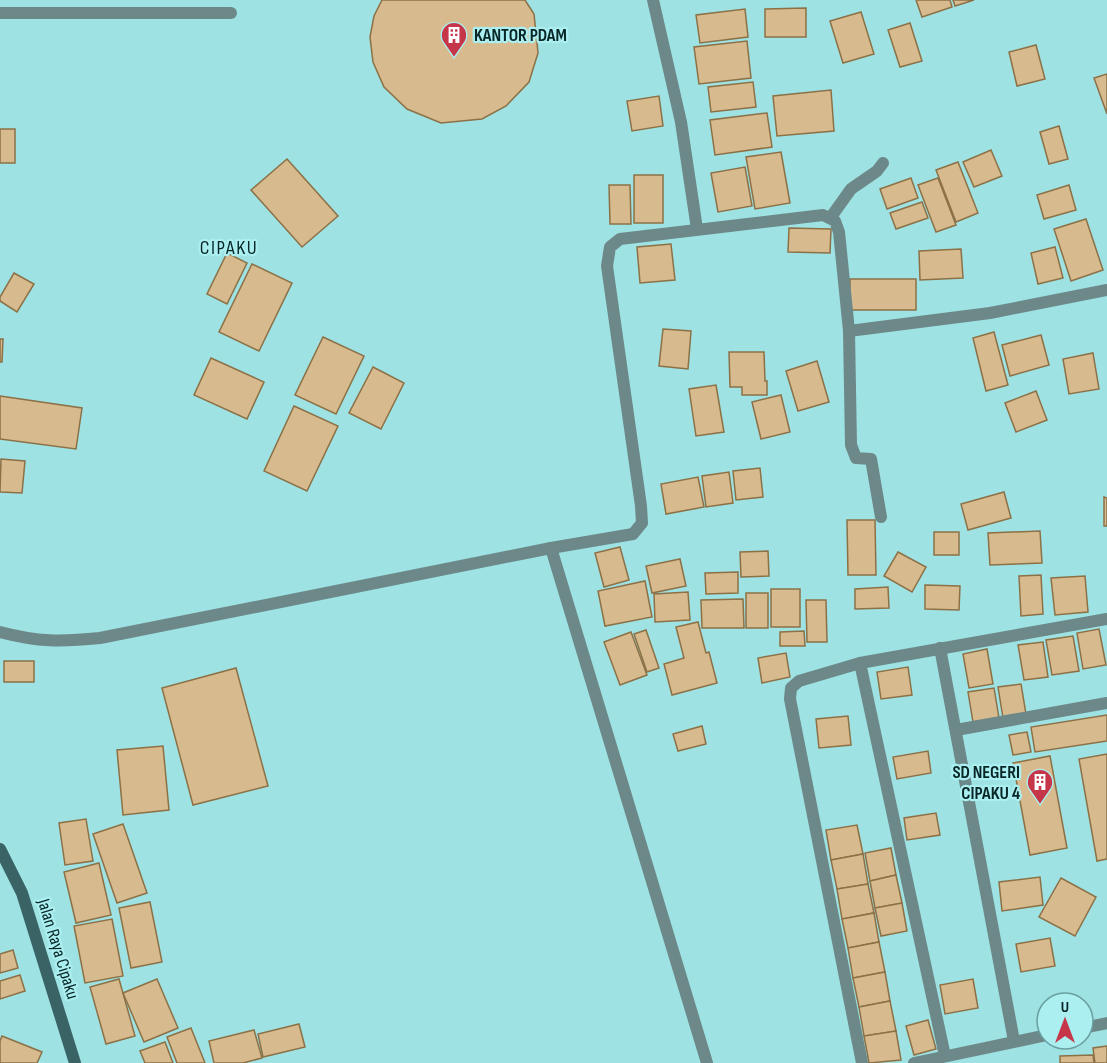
<svg xmlns="http://www.w3.org/2000/svg" width="1107" height="1063" font-family="'Sofia Sans Condensed',sans-serif">
  <style>
    .building { fill: #d7ba8d; stroke: #8c7147; stroke-width: 1.5 }
    .lines { fill: none; stroke-linecap: round; stroke-linejoin: round }
    .street { stroke: #6d8888; stroke-width: 12 }
    .secondary { stroke: #3a6365; stroke-width: 12 }
    .labels { text-anchor: middle; dominant-baseline: central; stroke-width: 4.5; stroke-linejoin: round; paint-order: stroke }
    .poi-label { font-size: 18px; font-weight: bold; fill: #092627; stroke: #abeff1; text-anchor: start }
    .street-label { font-size: 18px; fill: #092627; stroke: #abeff1 }
    .neighbourhood-label { font-size: 20px; letter-spacing: 1.5px; fill: #092627; stroke: #abeff1 }
  </style>
  <rect width="100%" height="100%" fill="#9ee2e3"/>
  <g class="building">
    <polygon points="382,0 525,0 534,14 538,53 529,82 506,106 482,119 441,123 407,109 384,87 373,62 370,37 374,16"/>
    <polygon points="916,0 950,0 952,7 922,17"/>
    <polygon points="953,0 974,0 955,6"/>
    <polygon points="806,8 806,37 765,37 765,9"/>
    <polygon points="745,9 748,37 700,43 696,15"/>
    <polygon points="861,12 874,54 843,63 830,21"/>
    <polygon points="910,23 922,61 900,67 888,30"/>
    <polygon points="747,41 751,78 699,84 694,47"/>
    <polygon points="1036,45 1045,79 1017,86 1009,52"/>
    <polygon points="1107,74 1107,114 1094,78"/>
    <polygon points="753,82 756,107 711,112 708,87"/>
    <polygon points="831,90 834,131 777,136 773,96"/>
    <polygon points="659,96 663,126 632,131 627,101"/>
    <polygon points="767,113 772,147 715,155 710,120"/>
    <polygon points="1059,126 1068,159 1049,164 1040,132"/>
    <rect x="0" y="129" width="15" height="34"/>
    <polygon points="991,150 1002,176 974,187 963,162"/>
    <polygon points="781,152 790,203 755,209 746,157"/>
    <polygon points="287,159 338,216 302,247 251,190"/>
    <polygon points="958,162 978,213 956,222 936,170"/>
    <polygon points="745,167 752,206 718,212 711,173"/>
    <rect x="634" y="175" width="29" height="48"/>
    <polygon points="911,178 918,198 887,209 880,189"/>
    <polygon points="938,178 956,225 936,232 918,185"/>
    <polygon points="609,185 630,185 631,224 610,224"/>
    <polygon points="1069,185 1076,210 1044,219 1037,195"/>
    <polygon points="922,202 928,218 896,229 890,213"/>
    <polygon points="1086,219 1103,270 1071,281 1054,229"/>
    <polygon points="789,228 831,229 830,253 788,252"/>
    <polygon points="671,244 675,280 640,283 637,247"/>
    <polygon points="1055,247 1063,278 1038,284 1031,253"/>
    <polygon points="961,249 963,278 920,280 919,251"/>
    <polygon points="227,253 247,263 227,304 207,294"/>
    <polygon points="252,264 292,283 259,351 219,332"/>
    <polygon points="14,273 34,284 17,312 0,301 0,297"/>
    <rect x="850" y="279" width="66" height="31"/>
    <polygon points="663,329 691,331 688,369 659,366"/>
    <polygon points="994,332 1008,385 986,391 973,338"/>
    <polygon points="1041,335 1049,365 1010,376 1002,345"/>
    <polygon points="323,337 364,356 336,414 295,395"/>
    <polygon points="0,339 3,339 2,362 0,362"/>
    <polygon points="729,352 764,352 765,381 767,381 767,395 742,395 742,387 730,387"/>
    <polygon points="1093,353 1099,389 1069,394 1063,359"/>
    <polygon points="211,358 264,382 247,419 194,395"/>
    <polygon points="817,361 829,402 798,411 786,371"/>
    <polygon points="373,367 404,383 381,429 349,413"/>
    <polygon points="716,385 724,432 696,436 689,389"/>
    <polygon points="1036,391 1047,420 1016,432 1005,403"/>
    <polygon points="781,395 790,432 761,439 752,402"/>
    <polygon points="0,396 82,408 76,449 0,439"/>
    <polygon points="294,406 338,426 307,491 264,471"/>
    <polygon points="1,459 25,461 22,493 0,492"/>
    <polygon points="760,468 763,497 736,500 733,471"/>
    <polygon points="729,472 733,503 706,507 702,476"/>
    <polygon points="698,477 704,507 666,514 661,484"/>
    <polygon points="1004,492 1011,518 968,530 961,504"/>
    <polygon points="1104,497 1107,498 1107,526 1104,526"/>
    <polygon points="847,520 875,520 876,575 848,575"/>
    <polygon points="1040,531 1042,563 990,565 988,533"/>
    <rect x="934" y="532" width="25" height="23"/>
    <polygon points="620,547 629,580 604,587 595,553"/>
    <polygon points="768,551 769,576 741,577 740,552"/>
    <polygon points="898,552 926,567 912,592 884,576"/>
    <polygon points="680,559 686,586 652,593 646,566"/>
    <polygon points="738,572 738,593 706,594 705,573"/>
    <polygon points="1041,575 1043,614 1021,616 1019,576"/>
    <polygon points="1085,576 1088,612 1055,615 1051,578"/>
    <polygon points="645,581 652,617 605,626 598,591"/>
    <polygon points="925,585 960,586 959,610 925,609"/>
    <polygon points="888,587 889,608 855,609 855,589"/>
    <rect x="771" y="589" width="29" height="38"/>
    <polygon points="688,592 690,620 655,622 654,594"/>
    <rect x="746" y="593" width="22" height="35"/>
    <polygon points="743,599 744,628 702,628 701,600"/>
    <polygon points="806,600 826,600 827,642 807,642"/>
    <polygon points="698,622 706,653 709,652 717,683 672,695 664,664 684,658 676,627"/>
    <polygon points="1099,629 1106,665 1083,669 1077,633"/>
    <polygon points="646,630 659,668 647,672 634,634"/>
    <polygon points="804,631 805,646 780,646 780,632"/>
    <polygon points="631,632 647,675 620,685 604,642"/>
    <polygon points="1073,636 1079,671 1052,675 1046,640"/>
    <polygon points="1043,642 1048,677 1024,680 1018,645"/>
    <polygon points="987,649 993,684 969,688 963,654"/>
    <polygon points="786,653 790,677 762,683 758,658"/>
    <rect x="4" y="661" width="30" height="21"/>
    <polygon points="908,667 912,695 881,699 877,672"/>
    <polygon points="236,668 268,786 193,805 162,688"/>
    <polygon points="1021,684 1026,714 1003,718 998,687"/>
    <polygon points="994,688 999,718 973,722 968,692"/>
    <polygon points="1107,715 1107,741 1035,752 1031,727"/>
    <polygon points="848,716 851,745 819,748 816,719"/>
    <polygon points="702,726 706,744 678,751 673,734"/>
    <polygon points="1027,732 1031,752 1013,755 1009,735"/>
    <polygon points="163,746 169,810 123,815 117,750"/>
    <polygon points="928,751 931,773 897,779 893,757"/>
    <polygon points="1107,754 1107,859 1097,861 1079,759"/>
    <polygon points="1050,756 1067,848 1030,855 1013,763"/>
    <polygon points="936,813 940,835 907,840 904,818"/>
    <polygon points="86,819 93,861 65,865 59,823"/>
    <polygon points="123,824 147,893 117,903 93,834"/>
    <polygon points="857,825 863,854 831,860 826,830"/>
    <polygon points="891,848 896,875 870,881 865,853"/>
    <polygon points="863,854 868,884 837,889 831,860"/>
    <polygon points="99,863 111,915 76,923 64,872"/>
    <polygon points="896,875 902,903 875,908 870,881"/>
    <polygon points="1040,877 1043,905 1002,911 999,882"/>
    <polygon points="1061,878 1096,897 1075,936 1039,917"/>
    <polygon points="868,884 874,913 842,919 837,889"/>
    <polygon points="150,902 162,962 131,968 119,908"/>
    <polygon points="902,903 907,931 881,936 875,908"/>
    <polygon points="874,913 879,942 848,948 842,919"/>
    <polygon points="112,919 123,976 85,983 74,926"/>
    <polygon points="1050,938 1055,966 1021,972 1016,944"/>
    <polygon points="879,942 885,972 853,978 848,948"/>
    <polygon points="13,950 18,968 0,973 0,954"/>
    <polygon points="885,972 890,1001 859,1007 853,978"/>
    <polygon points="20,975 25,991 0,999 0,981"/>
    <polygon points="119,979 135,1036 106,1044 90,987"/>
    <polygon points="157,979 178,1028 144,1042 123,993"/>
    <polygon points="973,979 978,1008 945,1014 940,985"/>
    <polygon points="890,1001 896,1031 864,1036 859,1007"/>
    <polygon points="928,1020 936,1049 914,1055 906,1026"/>
    <polygon points="299,1024 305,1047 263,1057 258,1034"/>
    <polygon points="191,1028 205,1063 177,1063 167,1037"/>
    <polygon points="254,1030 262,1058 243,1063 214,1063 209,1041"/>
    <polygon points="896,1031 901,1060 869,1063 864,1036"/>
    <polygon points="2,1036 42,1052 37,1063 0,1063 0,1041"/>
    <polygon points="165,1042 173,1063 145,1063 140,1051"/>
    <polygon points="1107,1046 1107,1063 1095,1063 1093,1048"/>
    <polygon points="1093,1055 1094,1063 1060,1063 1060,1056"/>
  </g>
  <g class="lines">
    <g class="street">
      <polyline points="653,0 681,122 697,229"/>
      <polyline points="0,13 231,13"/>
      <polyline points="831,217 851,189 877,171 883,163"/>
      <polyline points="849,331 990,313 1107,290"/>
      <polyline points="551,548 707,1063"/>
      <path d="M0,632c38,10 61,10 100,6l451,-90 82,-14 9,-11 -1,-17 -34,-240 3,-19 10,-8 203,-24 12,6 4,11 10,99 2,114 5,13 15,1 10,58"/>
      <polyline points="940,648 1014,1041"/>
      <polyline points="860,663 945,1056"/>
      <polyline points="956,730 1107,703"/>
      <polyline points="1083,1028 1107,1023"/>
      <polyline points="862,1063 790,699 791,688 799,681 860,663 1107,619"/>
      <polyline points="914,1063 1047,1035"/>
    </g>
    <polyline class="secondary" points="0,849 22,893 75,1063"/>
  </g>
  <defs>
    <g id="building-pin" transform="scale(1.35)"><path d="M0 17L-7.5 6A9.5 9.5 0 1 1 7.5 6Z" fill="#c63649" stroke="#abeff1"/><path d="M-4-6H4V6H1V3H-1V6H-4ZM-2.5-4.3h1.7v1.8h-1.7ZM.8-4.3h1.7v1.8H.8ZM-2.5-1h1.7V.8h-1.7ZM.8-1h1.7V.8H.8Z" fill="#fff"/></g>
  </defs>
  <g fill-rule="evenodd">
    <use href="#building-pin" x="454" y="35"/>
    <use href="#building-pin" x="1040" y="782"/>
  </g>
  <g class="labels">
    <g class="poi-label">
      <text x="474" y="35">KANTOR PDAM</text>
      <text x="1020" y="772" text-anchor="end">SD NEGERI<tspan x="1020" dy="21">CIPAKU 4</tspan></text>
    </g>
    <g class="street-label">
      <text transform="translate(58 949) rotate(73)">Jalan Raya Cipaku</text>
    </g>
    <g class="neighbourhood-label">
      <text x="229" y="248">CIPAKU</text>
    </g>
  </g>
  <g transform="translate(1065 1021)"><circle r="28" fill="#abeff1" stroke="#6a9fa0" stroke-width="1.5"/>
  <path d="M0-4.5L10 22L0 15L-10 22Z" fill="#c63649"/>
  <text y="-9" font-size="16" font-weight="bold" text-anchor="middle" fill="#092627">U</text>
  </g>
</svg>
